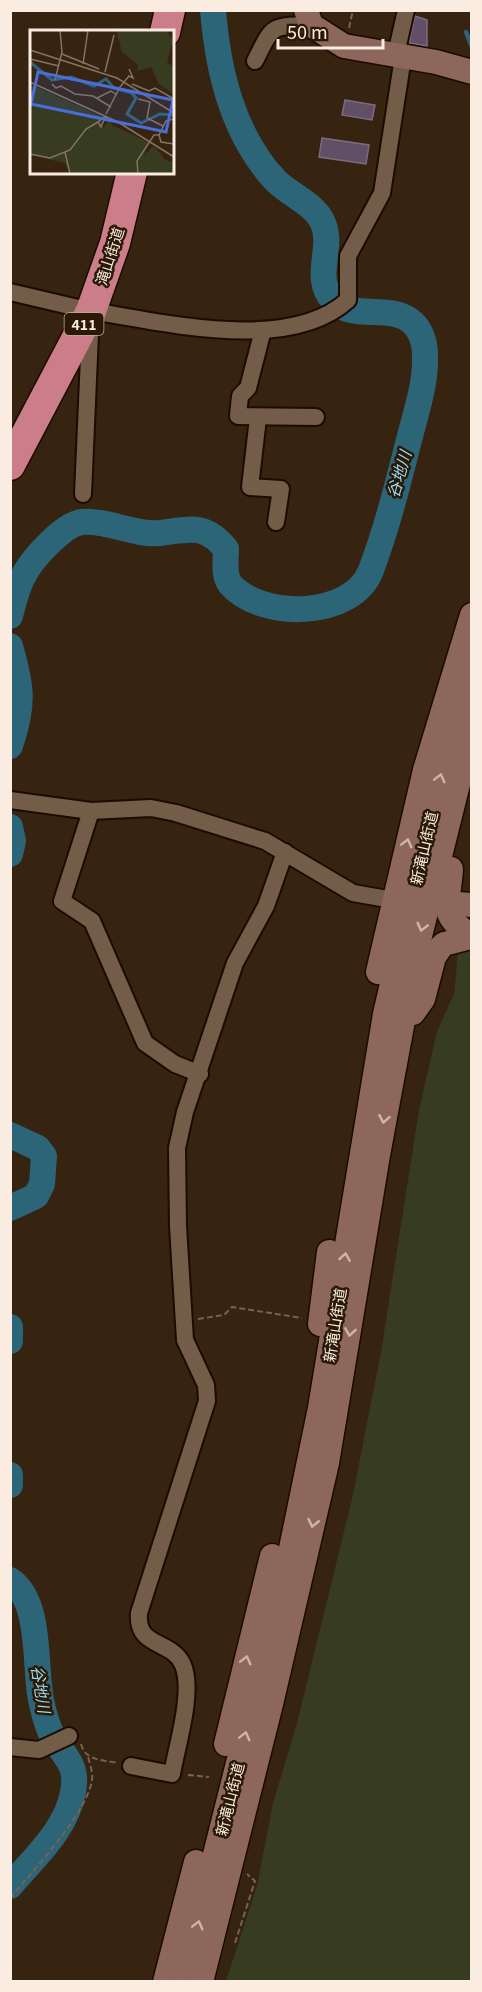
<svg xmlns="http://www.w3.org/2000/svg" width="482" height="1992" font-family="Georgia,'Noto Sans JP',serif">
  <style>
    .green { fill: #373b1f }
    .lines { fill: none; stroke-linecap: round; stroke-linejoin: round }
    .stream { stroke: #2c6478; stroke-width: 4.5 }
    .river { stroke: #2c6478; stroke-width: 26 }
    .building { fill: #614f66; stroke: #7e6b82; stroke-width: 1.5 }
    .street-casing { stroke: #1c0b00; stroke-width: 20 }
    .secondary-casing { stroke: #1c0b00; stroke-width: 27 }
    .highway-casing { stroke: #1c0b00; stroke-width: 33 }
    .path { stroke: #756353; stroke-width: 2; stroke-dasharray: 6 3; stroke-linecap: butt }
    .street { stroke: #735c48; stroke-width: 16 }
    .secondary { stroke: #8d665c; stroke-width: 24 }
    .highway { stroke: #cb7e8a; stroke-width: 30 }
    .oneway { stroke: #ceb6ac }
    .labels { text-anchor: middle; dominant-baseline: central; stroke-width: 5; stroke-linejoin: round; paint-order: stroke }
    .shield { fill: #2b1906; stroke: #bcad9f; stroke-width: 1.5 }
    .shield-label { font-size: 14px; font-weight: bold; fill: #faece1 }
    .street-label { font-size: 15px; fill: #faece1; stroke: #2b1906 }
    .water-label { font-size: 16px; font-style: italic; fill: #98dcf6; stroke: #2b1906 }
    .inset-river { fill: none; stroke: #2c6478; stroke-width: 3 }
    .inset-road { fill: none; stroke: #847364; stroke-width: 1.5 }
    .view { fill: #496eda; fill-opacity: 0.15; stroke: #496eda; stroke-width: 3 }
    .inset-edge { fill: none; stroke: #faece1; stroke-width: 3 }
  </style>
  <rect width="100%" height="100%" fill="#362310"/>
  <polygon class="green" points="471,949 471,1981 226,1981 257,1886 273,1803 297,1723 352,1499 381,1352 419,1110 437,1031 454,994 458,953"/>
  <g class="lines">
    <polyline class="stream" points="466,32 472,47"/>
    <g class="river">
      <path d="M10,616c4,-15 7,-30 15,-43 9,-16 39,-49 57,-51 26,-2 51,13 77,11 29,-3 45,-11 67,16 0,11 -3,25 4,35 31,36 123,35 141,-14 16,-42 27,-87 38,-130 7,-28 17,-56 16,-84 0,-13 -3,-24 -12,-33 -22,-21 -60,-1 -80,-23 -21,-23 1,-51 -10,-77 -8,-19 -33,-28 -47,-42 -43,-46 -58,-109 -63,-171"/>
      <path d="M10,646c12,42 14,58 0,100"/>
      <polyline points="10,827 13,841 10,854"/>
      <polyline points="10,1135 38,1148 44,1156 42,1184 36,1196 10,1208"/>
      <polyline points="10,1327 10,1341"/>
      <polyline points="10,1475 10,1485"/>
      <path d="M10,1580c32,21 24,85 31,120 2,10 5,21 9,31 11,25 29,30 23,61 -6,37 -40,67 -63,94"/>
    </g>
  </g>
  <g class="building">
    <polygon points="415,16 427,20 427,46 409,43"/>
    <polygon points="345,100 375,105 372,120 342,115"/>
    <polygon points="322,138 369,145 366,164 319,157"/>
  </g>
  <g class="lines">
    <g class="street-casing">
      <g id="street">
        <polyline points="396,54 406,10"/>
        <path d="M255,61c18,-36 15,-35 56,-36"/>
        <polyline points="10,292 91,311"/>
        <polyline points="263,330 248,388 240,396 238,416 316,417"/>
        <polyline points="258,418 250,487 281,489 276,522"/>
        <path d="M83,494l8,-183c72,11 198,43 257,-11v-44l34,-63 21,-136"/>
        <polyline points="10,800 91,811 151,808 176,813 265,841 353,893 393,900"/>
        <polyline points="91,811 62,901 92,921 145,1043 175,1064 200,1074"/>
        <polyline points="10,1747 39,1750 69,1736"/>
        <path d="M131,1766l41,8c5,-29 22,-82 11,-109 -11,-26 -47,-16 -44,-52l68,-212 -1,-16 -21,-45 -7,-114 -1,-78 8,-36 50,-149 31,-57 19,-54"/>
      </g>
    </g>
    <g class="secondary-casing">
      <g id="secondary">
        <polyline points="306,10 311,25 344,46 436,62 472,72"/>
        <path d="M451,869c-2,35 -14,44 21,68"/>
        <polyline points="457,904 472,905"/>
        <polyline points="378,972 425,770 472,615"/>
        <polyline points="413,1013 423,999 434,957 440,948 444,944 471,937"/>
        <polyline points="320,1324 329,1252"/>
        <polyline points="226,1744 272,1556"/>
        <polyline points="165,1982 196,1862"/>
        <polyline points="183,1982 287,1568 320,1408 385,1014 442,769 472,666"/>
        <polyline points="201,1982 271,1704 327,1463 378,1155 415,956 472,728"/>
      </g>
    </g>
    <g class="highway-casing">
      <g id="highway">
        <polyline points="165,32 170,10"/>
        <polyline points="10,465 91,311 115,243 132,172"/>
      </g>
    </g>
    <g class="path">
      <polyline points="349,28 353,10"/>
      <polyline points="198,1319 224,1315 232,1307 302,1318"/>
      <path d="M81,1744c4,17 22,16 37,19"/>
      <polyline points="188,1775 209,1777"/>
      <path d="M10,1898c23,-27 77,-85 82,-118 1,-8 -2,-16 -4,-23"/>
      <polyline points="235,1943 255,1881 247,1874"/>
    </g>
    <use href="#street" class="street"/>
    <use href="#secondary" class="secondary"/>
    <use href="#highway" class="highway"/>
  </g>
  <defs><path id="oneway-chevron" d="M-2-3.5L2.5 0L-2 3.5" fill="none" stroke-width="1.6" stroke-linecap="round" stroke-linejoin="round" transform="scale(1.5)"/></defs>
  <g class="oneway">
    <use href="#oneway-chevron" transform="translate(440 778) rotate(-76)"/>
    <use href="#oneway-chevron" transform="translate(407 843) rotate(-76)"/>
    <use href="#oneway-chevron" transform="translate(422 927) rotate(104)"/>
    <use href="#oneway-chevron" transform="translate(384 1119) rotate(100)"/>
    <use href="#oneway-chevron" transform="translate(345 1257) rotate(-81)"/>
    <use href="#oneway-chevron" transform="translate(350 1332) rotate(99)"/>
    <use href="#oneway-chevron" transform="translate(313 1523) rotate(103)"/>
    <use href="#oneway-chevron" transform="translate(246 1660) rotate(-76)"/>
    <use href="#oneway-chevron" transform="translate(245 1736) rotate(-76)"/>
    <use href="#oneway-chevron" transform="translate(198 1925) rotate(-76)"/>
  </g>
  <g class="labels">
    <rect class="shield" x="64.5" y="313" width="39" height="22" rx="4.5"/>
    <g class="shield-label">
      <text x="84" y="324">411</text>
    </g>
    <g class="street-label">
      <text transform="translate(109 256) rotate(-72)">滝山街道</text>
      <text transform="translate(423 848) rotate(-77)">新滝山街道</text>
      <text transform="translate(334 1325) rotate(-81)">新滝山街道</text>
      <text transform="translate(229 1799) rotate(-76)">新滝山街道</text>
    </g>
    <g class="water-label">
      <text transform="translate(398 474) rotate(-74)">谷地川</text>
      <text transform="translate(42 1689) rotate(81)">谷地川</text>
    </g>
  </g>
  <g transform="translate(30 30)">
    <rect width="144" height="144" fill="#362310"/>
    <path d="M86,0h50l7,10 -6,23 7,3v28l-15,-10 -8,-17 -14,4 1,-6 -16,-13zM0,54l72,33 1,11 6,-8 3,5 36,17 -4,14 9,-10 3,2 9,12 9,2v12h-104l-5,-11 -35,-8z" fill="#373b1f"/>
    <path class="inset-river" d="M0,32l22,18 19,-3 23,9 12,-7 8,9 18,5 4,5 -9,16 14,9 19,-9 13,1"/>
    <path class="inset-road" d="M0,20l87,28 57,35M32,24l37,15M0,29l29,7M53,34l5,-34M75,42l9,-37M25,50l7,-28 -2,-22M0,52l88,40 56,35M22,54l4,4 5,-2 14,8 18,2 18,11M102,54l17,7 6,-3 19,11M67,68l14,-7 6,4M108,69l12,3 -3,16 16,8M76,84l14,-27 9,-11 4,2 -4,-9M75,88l-4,9 -3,-5 6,-5 3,1M129,105l2,7 13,2M35,122l5,22M0,124l20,4 20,-8 16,-21 12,-7M108,144l-1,-13 17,-26h5l7,-14 8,-2"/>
    <path class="view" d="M8,42l135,28 -7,32 -135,-28z"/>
    <rect width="144" height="144" class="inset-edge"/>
  </g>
  <rect width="482" height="1992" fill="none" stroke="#faece1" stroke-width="24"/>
  <path d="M278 39v9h105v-9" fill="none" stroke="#faece1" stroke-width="3"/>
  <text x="287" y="39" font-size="18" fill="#faece1" stroke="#2b1906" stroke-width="4.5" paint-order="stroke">50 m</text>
</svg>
